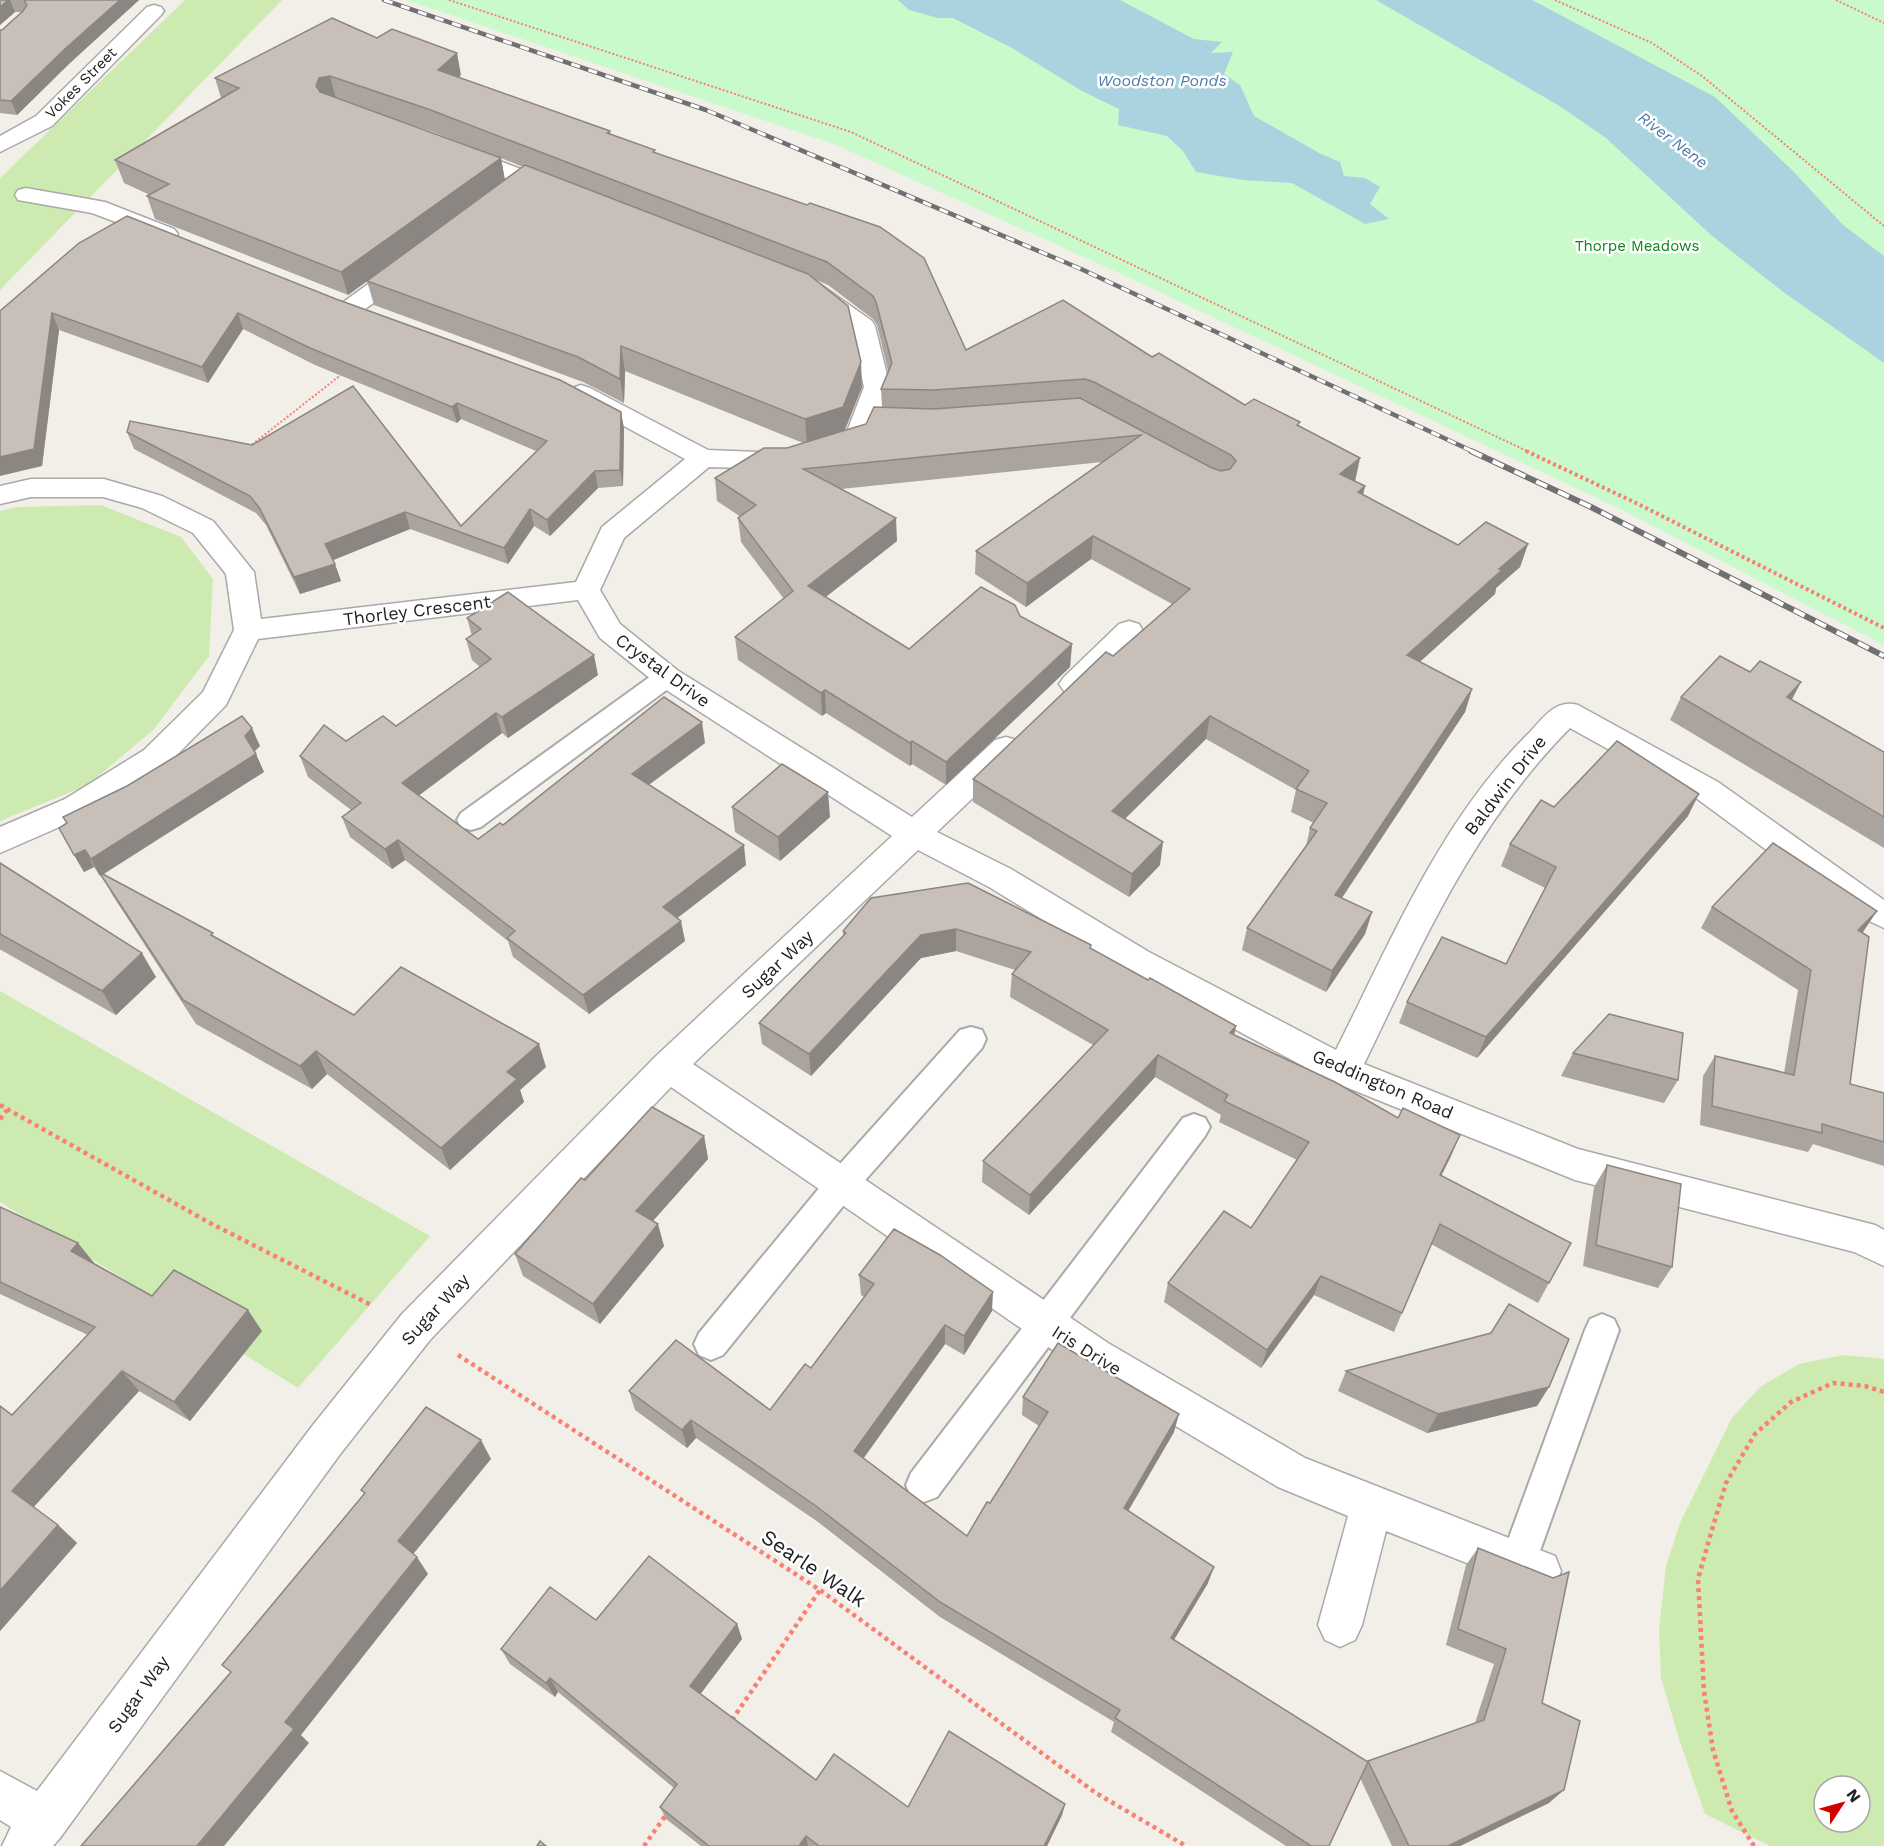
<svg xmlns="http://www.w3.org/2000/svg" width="1884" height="1846" font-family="'Work Sans',sans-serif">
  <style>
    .grass { fill: #cdebb0; fill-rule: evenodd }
    .park { fill: #c8facc }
    .water { fill: #aad3df }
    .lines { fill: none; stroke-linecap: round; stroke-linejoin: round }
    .service-casing { stroke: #a9a9a9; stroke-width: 4 }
    .minor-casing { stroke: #a9a9a9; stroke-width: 3 }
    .path-far2 { stroke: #fa8072; stroke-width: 2; stroke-dasharray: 2 2; stroke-linecap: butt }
    .path-far1 { stroke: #fa8072; stroke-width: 4; stroke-dasharray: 3 3; stroke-linecap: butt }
    .path { stroke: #fa8072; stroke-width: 4.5; stroke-dasharray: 4 4; stroke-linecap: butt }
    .service { fill: #fff; fill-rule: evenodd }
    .minor { fill: #fff; fill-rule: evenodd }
    .rail-far1-casing { stroke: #707070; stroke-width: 4.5 }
    .rail-casing { stroke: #707070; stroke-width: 6 }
    .rail-far1 { stroke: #fff; stroke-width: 3; stroke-dasharray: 9; stroke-linecap: butt }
    .rail { stroke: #fff; stroke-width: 4; stroke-dasharray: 12; stroke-linecap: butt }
    .wall { fill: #aba49e; fill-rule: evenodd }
    .shaded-wall { fill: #8b8681 }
    .building { fill: #c7bfb8; stroke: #8b8681; stroke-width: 1.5 }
    .labels { text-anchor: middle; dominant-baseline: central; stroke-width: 5; stroke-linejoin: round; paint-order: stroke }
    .far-street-label { font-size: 15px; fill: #222; stroke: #fff }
    .far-park-label { font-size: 15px; fill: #0c8416; stroke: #fff }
    .far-water-label { font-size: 16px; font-style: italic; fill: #4a7aab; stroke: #fff }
    .street-label { font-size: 18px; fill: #222; stroke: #fff }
    .near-street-label { font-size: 21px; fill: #222; stroke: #fff }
  </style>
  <rect width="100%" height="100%" fill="#f2efe9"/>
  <g class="grass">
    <polygon points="185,0 282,0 0,290 0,178"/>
    <polygon points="101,505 181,537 213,579 209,656 154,729 88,785 0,821 0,511 17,507"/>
    <polygon points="0,991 430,1236 298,1388 0,1202"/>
    <path d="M1844,1355l40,4v487h-114l-65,-32 -25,-72 -19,-64 -2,-48 7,-64 14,-43 52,-105 28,-31 39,-23zM1824,1786h36v36h-36z"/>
  </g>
  <polygon class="park" points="406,0 1884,0 1884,645 1618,508 1119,273 834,144"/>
  <g class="water">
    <polygon points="898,0 1120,0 1194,39 1222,42 1211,53 1233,52 1224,74 1240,85 1254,116 1321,154 1340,162 1344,176 1365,178 1380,187 1370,204 1389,219 1365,224 1292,183 1243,180 1196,172 1183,151 1167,136 1118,125 1119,109 1082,91 1012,48 953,18 938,18 909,10"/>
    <polygon points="1376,0 1532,0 1715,97 1792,170 1843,225 1884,256 1884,363 1782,291 1711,235 1606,138 1558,105"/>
  </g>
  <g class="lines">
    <g class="service-casing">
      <g id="service">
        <polygon points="667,668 676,671 680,677 676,683 481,827 471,830 461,827 457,820 461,813 658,671"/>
        <polygon points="971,1027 982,1030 986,1039 982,1048 852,1195 723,1355 711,1360 699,1355 694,1344 699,1333 830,1175 960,1030"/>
        <polygon points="1194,1114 1205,1118 1210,1127 1205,1136 937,1497 924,1502 911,1497 906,1485 911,1473 1183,1118"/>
        <polygon points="1602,1314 1614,1319 1619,1330 1536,1562 1531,1575 1518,1580 1505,1575 1500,1562 1585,1330 1590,1319"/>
      </g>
    </g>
    <g class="minor-casing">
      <g id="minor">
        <polygon points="154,5 161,7 164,11 161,15 52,126 0,152 0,136 36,116 147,7"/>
        <polygon points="460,146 563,185 566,190 563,195 555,197 547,195 452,158 449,153 452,148"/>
        <polygon points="26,188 105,202 174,229 178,234 174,239 166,241 92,213 18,200 15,195 18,190"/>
        <polygon points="405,261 413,263 417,268 413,273 360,313 351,315 342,313 339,308 342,303 397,263"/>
        <path d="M813,283l8,2 51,36 3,5 15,61 -20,52 -4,6 -78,24 -79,-2 -85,71 -24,52 20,34 57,46 235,147 83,-77 11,-3 11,3 4,8 -4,8 -80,76 74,37 138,83 187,98c55,-109 105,-231 194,-318 14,-15 26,-33 48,-27l140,77 166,118v28l-32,-15 -156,-115 -126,-70c-97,98 -147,214 -206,336l214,85 297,76 9,5v36l-30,-14 -279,-72 -244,-99 -206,-111 -136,-83 -71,-37 -225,214 415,279 197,115 250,98 6,15 -6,15 -15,6 -154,-61 -24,94 -7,15 -15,7 -15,-7 -7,-15 30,-109 -70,-29 -198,-118 -409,-282 -241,253 -89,113 -281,385 -7,8h-51l9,-19 -11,-7v-49l37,20 276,-366 89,-111 254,-258 236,-220 -235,-152 -57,-46 -22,-38 -320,39 -32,66 -60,61 -79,49 -87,38v-26l65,-28 79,-49 59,-58 31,-62 -8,-56 -33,-41 -51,-25 -39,-11h-72l-31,7v-18l31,-7h73l58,17 51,25 41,51 7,47 315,-37 26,-55 83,-68 -113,-61 -4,-5 4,-5 9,-3 9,3 118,62 79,3 59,-19 18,-47 -13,-58 -46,-34 -4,-5 4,-5z"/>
        <polygon points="1129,621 1139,624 1143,631 1139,638 1084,691 1074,694 1064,691 1059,684 1064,677 1119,624"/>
      </g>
    </g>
    <g class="path-far2">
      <polyline points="449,0 851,132 1529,452"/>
      <polyline points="1555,0 1652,43 1702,76 1884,226"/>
      <polyline points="1836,0 1884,23"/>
      <polyline points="249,447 342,374"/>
    </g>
    <polyline class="path-far1" points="1526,451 1636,503 1884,628"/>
    <g class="path">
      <polyline points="0,1105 210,1223 371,1305"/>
      <polyline points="0,1119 7,1110"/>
      <polyline points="458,1355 820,1590 1096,1793 1186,1846"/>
      <polyline points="732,1720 820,1590"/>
      <polyline points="644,1846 668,1812"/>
      <polyline points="1754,1846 1732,1811 1713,1750 1704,1691 1698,1579 1711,1533 1726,1483 1755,1434 1791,1402 1833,1383 1865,1386 1884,1392"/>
    </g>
    <use href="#service" class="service"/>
    <use href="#minor" class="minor"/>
    <g class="rail-far1-casing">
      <polyline id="rail-far1" points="384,0 706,110 1081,269 1474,452"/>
    </g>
    <g class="rail-casing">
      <polyline id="rail" points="1471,451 1591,507 1884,656"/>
    </g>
    <use href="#rail-far1" class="rail-far1"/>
    <use href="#rail" class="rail"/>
  </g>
  <g class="wall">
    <polygon points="0,0 139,0 71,62 17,115 0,113 0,30 2,30 21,12 15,12 0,25"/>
    <path d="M461,75l-2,2 151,54 1,4 44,17 311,198 186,7 93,48 54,21 56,56 10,4 -2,9 95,50 70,-1 -8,23 -24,21 -1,6 -76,68 53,27 -7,23 -123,186 30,14 -7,22 -39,58 -84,-42 5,-22 59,-82 4,-18 4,-5 -23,-11 5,-22 -90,-51 -81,80 35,46 -31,32 -156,-95v-23l199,-175 -81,-45 -65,48 -51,-33 1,-23 126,-89 -261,27 56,52 -71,56 83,52 111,-33 52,28 -2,23 -124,118 -34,-21 -2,2 -84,-53 -4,3 -84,-56 -3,-23 49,-38 -43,-57 -3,-24 3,-1 -24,-16 -2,-23 72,-30 16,-5 -178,-72 -1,32 -41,-21 -209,-77 -7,-24 -19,14 -193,-76 -8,-23 3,-1 -26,-12 -9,-23 106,-62 -6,-20zM394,119l39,13 49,19zM501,158l22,9 -18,13zM816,280l12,5 45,34 4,6 11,46 -7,18 1,18 -16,17 -21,6 17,-43z"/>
    <polygon points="79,243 621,412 624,429 623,486 598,488 550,536 534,526 508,564 410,529 333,560 341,581 300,594 266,525 256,513 134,449 127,432 461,526 536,451 461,419 457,423 315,365 243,329 208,383 59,330 42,466 0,311"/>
    <polygon points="467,618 598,675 508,738 502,733 419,795 478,839 503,825 705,743 649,785 746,865 677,918 685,941 589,1014 513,957 508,941 405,860 392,869 350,837 342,817 351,810 308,777 300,756 396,726 480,667 472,660 466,639 472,636"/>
    <polygon points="1681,697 1791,700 1884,752 1884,848 1670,720"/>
    <polygon points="260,746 254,751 264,772 104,874 354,1015 546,1067 520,1090 524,1102 450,1170 327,1074 312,1089 196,1024 113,896 102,876 100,876 94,867 84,872 59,828"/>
    <polygon points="732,807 830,817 780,861 735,832"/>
    <polygon points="1554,807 1688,816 1477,1058 1399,1023 1407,1002 1506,964 1545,888 1501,866 1510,844"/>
    <polygon points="0,863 156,977 116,1015 1,950 0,950"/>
    <polygon points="871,898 1091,945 1091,949 1148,980 1236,1026 1234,1035 1451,1156 1441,1176 1549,1283 1538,1303 1431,1244 1394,1332 1314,1295 1261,1368 1164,1302 1168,1283 1251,1228 1297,1160 1219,1122 1221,1115 1155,1077 1029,1215 982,1182 983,1161 1093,1045 1010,997 1012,974 1015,970 956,951 921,958 811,1076 762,1044 759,1023 843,936 843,931"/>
    <polygon points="1712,907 1877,911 1862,933 1850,1084 1884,1093 1884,1166 1813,1144 1808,1152 1700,1125 1703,1076 1715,1056 1784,1073 1798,990 1701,928"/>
    <polygon points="1573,1053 1678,1080 1664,1103 1561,1076"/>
    <polygon points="704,1136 708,1159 653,1221 664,1246 600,1324 523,1276 515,1254 585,1180"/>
    <polygon points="1607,1165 1672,1267 1658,1288 1583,1266 1594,1187"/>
    <polygon points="0,1207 94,1263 152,1296 262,1331 190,1421 139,1391 33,1507 58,1525 77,1543 0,1631 0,1406 12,1415 88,1335 0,1294"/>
    <polygon points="859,1275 992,1311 964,1355 945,1344 863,1458 967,1536 990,1503 1039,1426 1022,1415 1023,1397 1174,1432 1128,1511 1208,1583 1174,1640 1368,1762 1475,1723 1494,1664 1446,1645 1466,1565 1478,1548 1542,1703 1549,1803 1460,1846 1392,1846 1360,1778 1329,1846 1286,1846 1111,1732 1114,1722 940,1617 818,1522 696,1438 687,1448 635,1410 629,1391 770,1410 811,1368 864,1297 861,1295"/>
    <polygon points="1346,1371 1549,1387 1537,1406 1427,1433 1338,1391"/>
    <polygon points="596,1620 737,1624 742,1639 700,1694 816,1780 908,1807 1065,1804 1062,1815 1047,1846 701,1846 666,1819 660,1807 674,1788 558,1692 555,1697 510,1664 501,1649"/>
  </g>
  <g class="shaded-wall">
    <polygon points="8,0 10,0 15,12 0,25 0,7"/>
    <polygon points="120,0 139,0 71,62 17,115 11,101 66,48"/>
    <polygon points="457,53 461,75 443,93 438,70"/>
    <polygon points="330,76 336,99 325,101 316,86 319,78"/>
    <polygon points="501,158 505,181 348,295 341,272"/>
    <polygon points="52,313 59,330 42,466 0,476 0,457"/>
    <polygon points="238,313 243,329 208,383 202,367"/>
    <polygon points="621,346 625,371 624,403 620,379"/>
    <polygon points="861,362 862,387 844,432 807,444 805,419"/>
    <polygon points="457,403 461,419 457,423 452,407"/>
    <polygon points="621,412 624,429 623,486 620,470"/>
    <polygon points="1360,458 1355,482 1340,474"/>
    <polygon points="595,471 598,488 550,536 547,520"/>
    <polygon points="1365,486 1359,510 1358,492"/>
    <polygon points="530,509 534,526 508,564 504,548"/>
    <polygon points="405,512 410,529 331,561 325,544"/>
    <polygon points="896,518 897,541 810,609 808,586"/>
    <polygon points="1093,536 1091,559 1026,607 1027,583"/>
    <polygon points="1528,544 1520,567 1496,588 1495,594 1401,679 1407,655 1499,569"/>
    <polygon points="335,564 341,581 300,594 294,577"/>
    <polygon points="1072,644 1070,667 946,785 946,762"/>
    <polygon points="594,655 598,675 508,738 502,717"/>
    <polygon points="1801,682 1789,705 1787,697"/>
    <polygon points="1472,689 1465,712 1329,917 1335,895"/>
    <polygon points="825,690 826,713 822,716 821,693"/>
    <polygon points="496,713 502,733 409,803 402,783"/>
    <polygon points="1210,716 1206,739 1109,834 1112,811"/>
    <polygon points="702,722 705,743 636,794 632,774"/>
    <polygon points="252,728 260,746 252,754 245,736"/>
    <polygon points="912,741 912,764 910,766 910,743"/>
    <polygon points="256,754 264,772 100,876 91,859"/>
    <polygon points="828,792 830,817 780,861 778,837"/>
    <polygon points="1699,794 1688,816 1477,1058 1486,1037"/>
    <polygon points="398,840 405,860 392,869 385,849"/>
    <polygon points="1163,842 1160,865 1129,897 1132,874"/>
    <polygon points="744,845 746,865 667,926 663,907"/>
    <polygon points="85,850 94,867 84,872 74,855"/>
    <polygon points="1877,911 1863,932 1844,951 1858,930"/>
    <polygon points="1372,912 1365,934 1326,992 1332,971"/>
    <polygon points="681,921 685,941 589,1014 583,995"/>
    <polygon points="956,929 956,951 921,958 811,1076 809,1054 921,935"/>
    <polygon points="142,953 156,977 116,1015 102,991"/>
    <polygon points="1236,1026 1231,1048 1230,1033"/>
    <polygon points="539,1044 546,1067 520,1090 524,1102 450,1170 441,1148 507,1072"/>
    <polygon points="316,1051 327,1074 312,1089 300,1066"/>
    <polygon points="1158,1055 1155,1077 1029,1215 1030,1195"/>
    <polygon points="1460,1135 1451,1156 1431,1196 1440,1175"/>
    <polygon points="704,1136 708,1159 642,1233 636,1211"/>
    <polygon points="658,1224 664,1246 600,1324 593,1304"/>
    <polygon points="78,1243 95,1264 71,1251"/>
    <polygon points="1321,1276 1314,1295 1261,1368 1267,1350"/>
    <polygon points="993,1292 992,1311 964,1355 964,1336"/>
    <polygon points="248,1310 262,1331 190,1421 174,1402"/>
    <polygon points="945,1325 945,1344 856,1469 854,1451"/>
    <polygon points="122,1371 139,1391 32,1509 12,1491"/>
    <polygon points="1549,1387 1537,1406 1427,1433 1438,1414"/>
    <polygon points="1179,1414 1174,1432 1120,1525 1124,1508"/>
    <polygon points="691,1420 696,1438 687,1448 682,1430"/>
    <polygon points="481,1440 491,1459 410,1558 398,1541"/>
    <polygon points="58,1525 77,1543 0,1631 0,1591"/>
    <polygon points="417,1557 428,1574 301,1735 309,1743 224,1846 197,1846 285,1722"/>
    <polygon points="1214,1567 1208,1583 1166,1653 1171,1638"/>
    <polygon points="737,1624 742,1639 696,1700 690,1686"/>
    <polygon points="550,1678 558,1692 555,1697 546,1683"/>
    <polygon points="1564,1790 1549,1803 1460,1846 1448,1846"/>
    <polygon points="1065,1804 1062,1815 1047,1846 1044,1846"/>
    <polygon points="806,1836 808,1846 799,1846"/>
  </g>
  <g class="building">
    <polygon points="0,0 8,0 0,7"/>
    <polygon points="24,0 120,0 66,48 11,101 0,100 0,30 2,30 23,11 27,5"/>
    <polygon points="332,18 377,38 392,29 457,53 438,70 610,131 607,133 655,150 653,152 807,205 810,203 880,227 924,258 966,350 1063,300 1152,357 1159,353 1245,405 1254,399 1300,422 1297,425 1360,458 1340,474 1365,486 1358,492 1458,545 1486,522 1528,544 1499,569 1502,570 1407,655 1472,689 1335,895 1372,912 1332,971 1247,928 1317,831 1310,828 1327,803 1296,789 1309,771 1210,716 1112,811 1163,842 1132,874 973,779 1106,652 1113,656 1190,589 1093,536 1027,583 976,551 1141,435 803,469 896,518 808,586 909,649 981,587 1015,605 1020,616 1072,644 946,762 912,741 910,743 825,690 821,693 735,637 793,591 738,518 756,505 715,478 764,448 787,448 866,424 874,407 934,409 1080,398 1212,468 1221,471 1230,469 1236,461 1231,455 1094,382 1085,379 934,390 881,389 892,363 876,302 873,296 827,262 428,109 330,76 319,78 316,86 320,92 501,158 341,272 147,196 169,184 115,160 239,88 215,78"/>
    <polygon points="525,165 808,274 848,306 861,362 843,407 805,419 621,346 620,379 578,357 367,281"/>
    <polygon points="127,216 336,299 560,380 621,412 620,470 595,471 547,520 530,509 504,548 405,512 325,544 335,564 294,577 260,509 250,496 127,432 130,421 252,445 353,386 461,526 547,441 457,403 452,407 310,348 238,313 202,367 52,313 34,449 0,457 0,311 79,243"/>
    <polygon points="508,592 594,655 502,717 496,713 402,783 478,839 500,823 503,825 664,697 702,722 632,774 744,845 663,907 681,921 583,995 507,938 515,931 398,840 385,849 342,817 361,803 300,756 324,725 346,741 383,716 396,726 491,659 466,639 481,629 467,618"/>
    <polygon points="1720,656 1750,672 1760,661 1801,682 1787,697 1884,752 1884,817 1681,697"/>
    <polygon points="242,716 252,728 245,736 256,754 91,859 85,850 74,855 59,828 67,823 63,817 127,786"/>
    <polygon points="1617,741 1699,794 1486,1037 1407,1002 1442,937 1506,964 1556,867 1510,844 1541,800 1554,807"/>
    <polygon points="782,764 828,792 778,837 732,807"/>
    <polygon points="1773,843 1877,911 1858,930 1869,937 1850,1084 1884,1093 1884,1142 1822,1124 1822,1133 1712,1106 1715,1056 1794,1075 1811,970 1712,907"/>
    <polygon points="0,863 142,953 102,991 0,934"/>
    <polygon points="99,872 213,933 211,935 354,1015 401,967 539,1044 507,1072 517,1079 441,1148 316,1051 300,1066 183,1000"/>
    <polygon points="968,883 1091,945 1090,948 1148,980 1150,978 1236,1026 1230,1033 1335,1082 1398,1118 1403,1108 1460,1135 1440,1175 1571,1243 1549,1283 1440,1224 1402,1313 1321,1276 1267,1350 1168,1283 1224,1211 1251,1228 1309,1142 1224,1101 1228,1095 1158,1055 1030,1195 983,1161 1108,1030 1012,974 1031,952 956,929 921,935 809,1054 759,1023 846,933 843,931 871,898"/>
    <polygon points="1609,1014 1683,1033 1678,1080 1573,1053"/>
    <polygon points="652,1107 704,1136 636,1211 658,1224 593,1304 515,1254 581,1178 585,1180"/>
    <polygon points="1607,1165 1681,1184 1672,1267 1596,1245"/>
    <polygon points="0,1207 78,1243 71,1251 152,1296 174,1270 248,1310 174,1402 122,1371 12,1491 58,1525 0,1591 0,1406 12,1415 95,1327 0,1282"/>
    <polygon points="894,1229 940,1255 993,1292 964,1336 945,1325 854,1451 967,1536 987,1502 990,1503 1048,1412 1023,1397 1058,1343 1179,1414 1124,1508 1214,1567 1171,1638 1368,1762 1329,1846 1311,1846 1115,1718 1120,1710 940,1602 816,1506 691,1420 682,1430 629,1391 676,1340 770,1410 805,1364 811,1368 874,1284 859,1275"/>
    <polygon points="1509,1304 1569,1339 1549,1387 1438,1414 1346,1371 1491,1333"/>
    <polygon points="426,1407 481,1440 398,1541 417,1557 285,1722 294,1729 197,1846 81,1846 231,1672 222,1665 365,1493 361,1490"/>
    <polygon points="1478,1548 1553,1578 1569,1572 1542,1703 1580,1721 1564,1790 1448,1846 1409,1846 1368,1761 1484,1720 1506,1649 1458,1629"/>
    <polygon points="649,1556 737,1624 690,1686 816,1780 834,1754 908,1807 949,1731 1065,1804 1044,1846 819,1846 806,1836 799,1846 709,1846 660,1807 677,1784 550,1678 546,1683 501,1649 550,1587 596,1620"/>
    <polygon points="540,1841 546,1846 537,1846"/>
  </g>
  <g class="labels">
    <g class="far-street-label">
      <text transform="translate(81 83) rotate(-45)">Vokes Street</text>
    </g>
    <g class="far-park-label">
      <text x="1637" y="246">Thorpe Meadows</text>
    </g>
    <g class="far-water-label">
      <text x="1162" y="80">Woodston Ponds</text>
      <text transform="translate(1673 140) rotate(37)">River Nene</text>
    </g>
    <g class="street-label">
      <text transform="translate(417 610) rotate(-7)">Thorley Crescent</text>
      <text transform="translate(663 670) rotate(36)">Crystal Drive</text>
      <text transform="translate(1505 785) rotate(-52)">Baldwin Drive</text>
      <text transform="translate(777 964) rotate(-43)">Sugar Way</text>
      <text transform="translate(1383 1084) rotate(23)">Geddington Road</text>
      <text transform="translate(435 1309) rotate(-47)">Sugar Way</text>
      <text transform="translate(1087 1350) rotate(32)">Iris Drive</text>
      <text transform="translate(138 1694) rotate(-54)">Sugar Way</text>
    </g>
    <g class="near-street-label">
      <text transform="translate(814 1568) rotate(34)">Searle Walk</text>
    </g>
  </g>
  <g transform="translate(1842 1804) rotate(54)"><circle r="28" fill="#ffffff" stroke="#a7a7a7" stroke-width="1.5"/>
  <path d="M0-4.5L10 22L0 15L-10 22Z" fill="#d40000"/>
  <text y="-9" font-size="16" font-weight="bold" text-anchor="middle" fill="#222222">N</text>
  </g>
</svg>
